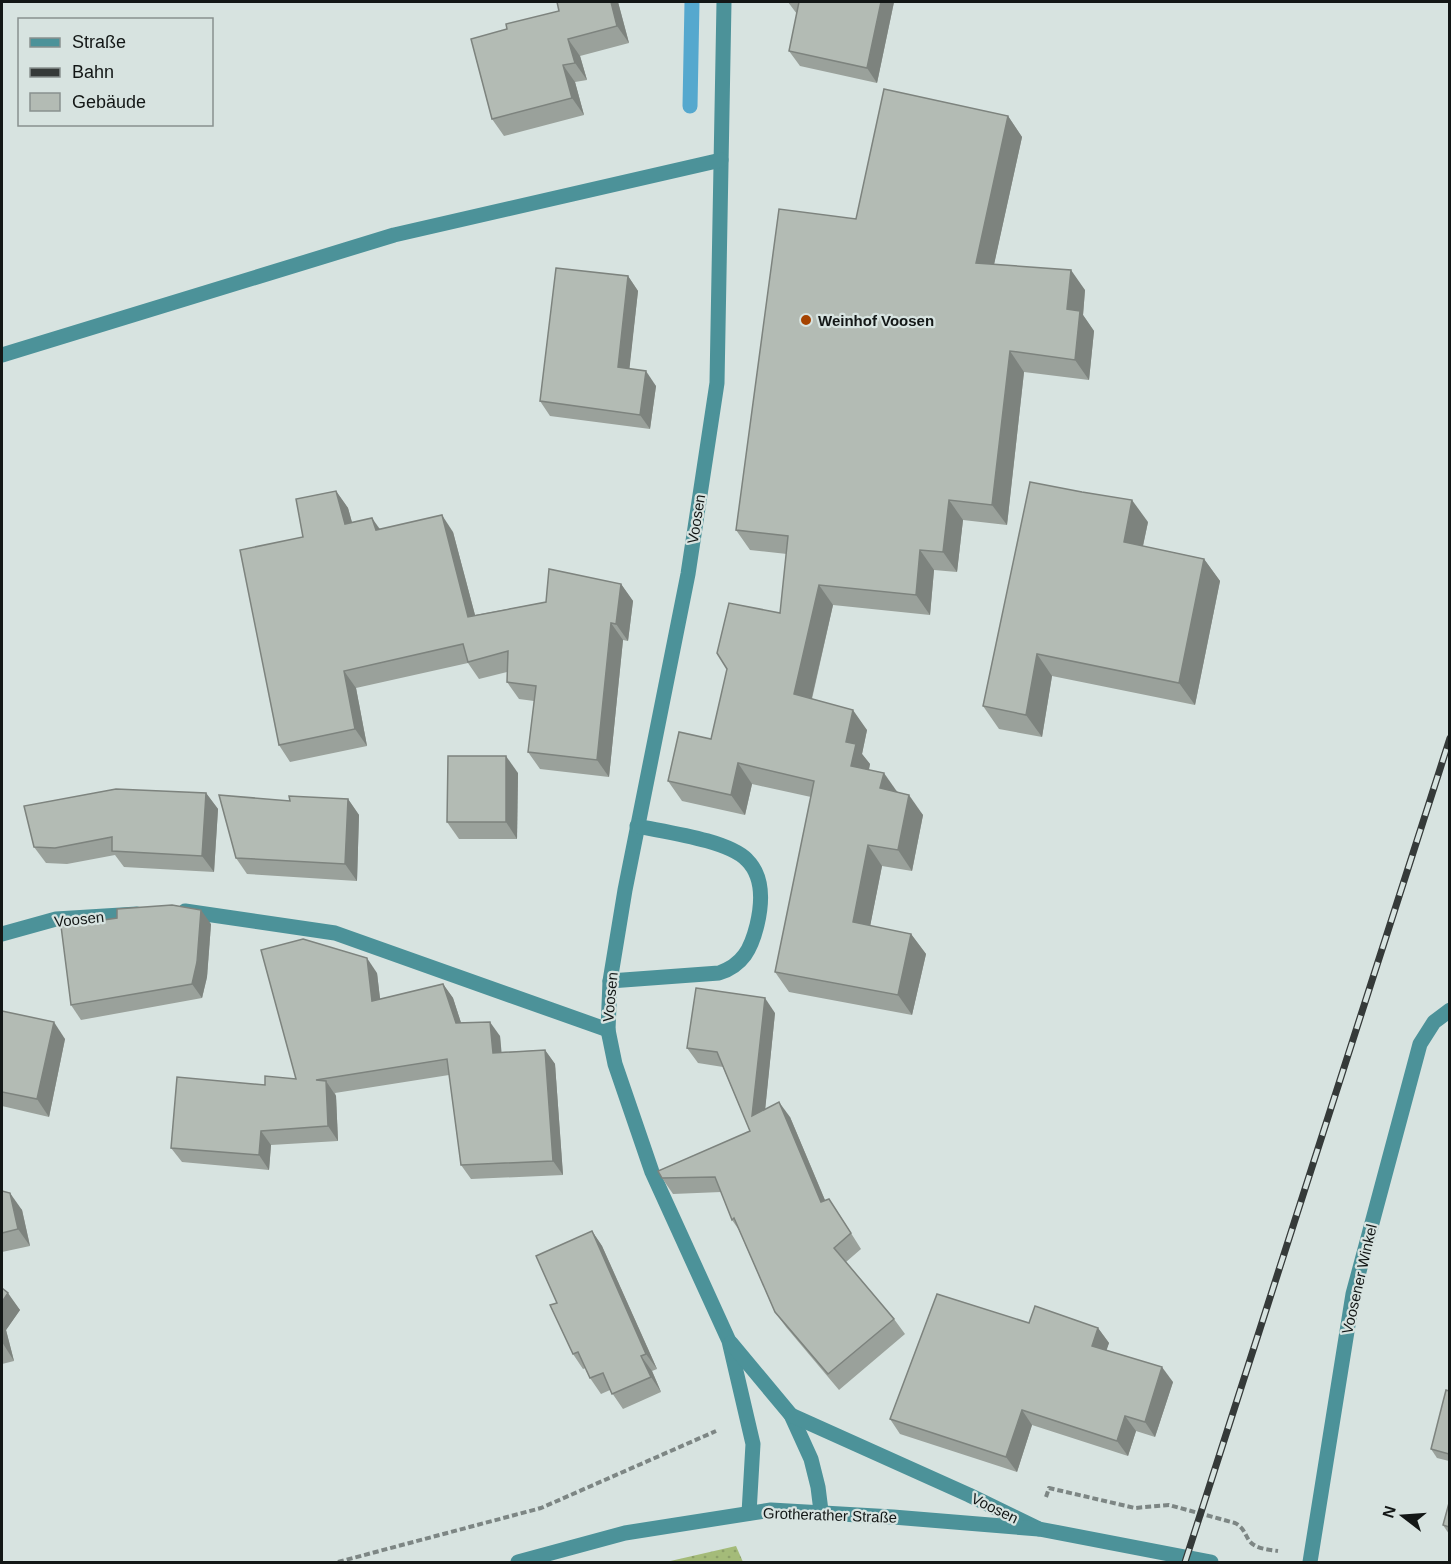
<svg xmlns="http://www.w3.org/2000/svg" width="1451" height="1564" font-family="Helvetica,sans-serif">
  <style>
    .grass { fill: url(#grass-dots) }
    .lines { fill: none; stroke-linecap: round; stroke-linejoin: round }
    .stream { stroke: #55a8ce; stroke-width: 15 }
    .path { stroke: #7d8684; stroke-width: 4; stroke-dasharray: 6 3; stroke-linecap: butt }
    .minor { stroke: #4c9299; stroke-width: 15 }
    .rail-casing { stroke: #353a39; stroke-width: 7 }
    .rail { stroke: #d7e3e0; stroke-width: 4.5; stroke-dasharray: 14; stroke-linecap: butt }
    .wall { fill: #9aa19b }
    .shaded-wall { fill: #7d837e }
    .building { fill: #b3bbb4; stroke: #7d837e; stroke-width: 1.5 }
    .poi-dot { fill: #a54301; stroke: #d7e3e0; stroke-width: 2 }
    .labels { text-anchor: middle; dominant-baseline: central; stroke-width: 4.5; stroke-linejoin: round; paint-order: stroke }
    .poi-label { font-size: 15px; font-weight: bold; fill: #131716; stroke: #d7e3e0; text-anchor: start }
    .street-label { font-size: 15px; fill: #131716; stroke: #d7e3e0 }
  </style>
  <defs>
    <pattern id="grass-dots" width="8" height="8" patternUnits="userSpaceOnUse" patternTransform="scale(1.5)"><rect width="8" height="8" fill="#a4bb79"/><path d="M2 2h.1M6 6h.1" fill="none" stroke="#8ca068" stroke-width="1.8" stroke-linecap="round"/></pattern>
  </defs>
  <rect width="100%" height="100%" fill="#d7e3e0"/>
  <polygon class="grass" points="736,1546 743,1562 666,1562"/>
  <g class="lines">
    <polyline class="stream" points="690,106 692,2"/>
    <g class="path">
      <path d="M1046,1497l3,-9 86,20 34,-3 66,18c12,6 10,17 19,22 6,4 17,5 24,6"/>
      <polyline points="338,1562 541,1508 716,1431"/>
    </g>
    <g class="minor">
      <polyline points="724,2 717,383 688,574 625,890 610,981 608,1030 615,1064 652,1172 729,1341 753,1444 749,1513"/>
      <polyline points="2,355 394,235 721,160"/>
      <polyline points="185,911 335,933 608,1030"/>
      <polyline points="2,934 56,919 137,914"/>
      <path d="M610,981l109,-8c24,-8 32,-24 38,-48 5,-21 7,-48 -10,-65 -19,-20 -82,-28 -110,-34"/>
      <polyline points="731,1343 791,1415 811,1459 818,1487 821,1511"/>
      <polyline points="791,1415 969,1495 1039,1529 1211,1562"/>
      <polyline points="518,1562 625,1533 771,1510 893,1517 1039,1529"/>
      <polyline points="1310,1562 1353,1294 1420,1044 1434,1022 1450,1010"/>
    </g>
    <g class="rail-casing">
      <polyline id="rail" points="1185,1562 1450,738"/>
    </g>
    <use href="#rail" class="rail"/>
  </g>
  <g class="wall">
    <polygon points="618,2 629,43 580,56 587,80 575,82 584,115 504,136 492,119 471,39"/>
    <polygon points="788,2 894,2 877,83 800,66 789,51 797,14"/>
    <polygon points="1008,116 1022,137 994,264 1085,290 1083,315 1094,331 1089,380 1024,372 1007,525 963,520 957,572 934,570 930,615 833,605 812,699 867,730 862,754 870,764 869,770 898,792 923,815 912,871 882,866 870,926 911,934 926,954 912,1015 789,992 775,972 811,797 752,784 745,815 682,801 668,781 711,739 780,613 787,554 750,550 736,530 856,219"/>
    <polygon points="628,276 638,291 629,369 656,386 650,429 550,416 540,401"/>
    <polygon points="336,491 348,508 352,522 381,529 453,532 475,615 546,602 621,584 633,601 628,641 623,640 609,777 540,769 528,752 534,701 519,699 507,682 507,672 479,679 468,663 356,688 367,746 290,762 279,745 303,537"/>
    <polygon points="1148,522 1143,546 1204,559 1220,581 1195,705 1052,676 1042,737 999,729 983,706"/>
    <polygon points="518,773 517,839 459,839 447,822"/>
    <polygon points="206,793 218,809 214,872 124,867 115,855 67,864 46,863 34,847"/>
    <polygon points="348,799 359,815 357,881 247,874 236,858 290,801"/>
    <polygon points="211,924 207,977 202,998 81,1020 71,1005"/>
    <polygon points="377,973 380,999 443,984 453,998 461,1023 500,1036 501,1052 545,1050 555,1064 563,1175 471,1179 461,1165 449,1075 335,1093 336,1096 338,1141 271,1145 269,1170 182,1162 171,1148 265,1085 296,1079"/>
    <polygon points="2,1011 65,1039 49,1117 2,1106"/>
    <polygon points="775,1013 765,1109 790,1117 825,1200 839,1214 861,1249 846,1262 894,1319 905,1334 839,1390 786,1327 775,1312 739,1230 732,1220 721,1192 673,1194 662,1178 750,1131 723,1067 698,1063 687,1048"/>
    <polygon points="2,1191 22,1210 30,1246 2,1252"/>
    <polygon points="592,1231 602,1246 657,1369 652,1371 661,1392 623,1409 610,1390 601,1394 590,1378 586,1368 583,1369 573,1354 557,1303"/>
    <polygon points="2,1288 20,1310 6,1330 14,1361 2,1364"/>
    <polygon points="1029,1323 1098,1328 1109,1343 1106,1350 1173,1382 1155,1437 1136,1431 1128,1456 1032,1425 1017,1472 900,1434 890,1419"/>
    <polygon points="1449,1391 1449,1461 1437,1458 1431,1449"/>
    <polygon points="1449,1503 1449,1534 1443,1525"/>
  </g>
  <g class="shaded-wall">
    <polygon points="611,2 618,2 629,43 617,26"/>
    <polygon points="881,2 894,2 877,83 867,68"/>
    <polygon points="568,39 580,56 587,80 575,63"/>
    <polygon points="563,65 575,82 584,115 572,98"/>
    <polygon points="1008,116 1022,137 990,283 976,263"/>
    <polygon points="1071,270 1085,290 1083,315 1094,331 1089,380 1075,360 1067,309"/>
    <polygon points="628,276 638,291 628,382 618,367"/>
    <polygon points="1010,351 1024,372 1007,525 992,505"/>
    <polygon points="646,371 656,386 650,429 640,415"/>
    <polygon points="336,491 348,508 357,541 345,524"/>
    <polygon points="949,500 963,520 957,572 943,552"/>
    <polygon points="1132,500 1148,522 1139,564 1124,542"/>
    <polygon points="442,515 453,532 480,634 468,617"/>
    <polygon points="372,518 384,535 376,530"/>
    <polygon points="920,550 934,570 930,615 916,595"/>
    <polygon points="1204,559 1220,581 1195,705 1179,683"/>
    <polygon points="621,584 633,601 628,641 616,624"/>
    <polygon points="819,585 833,605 808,714 794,694"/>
    <polygon points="611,623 623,640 609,777 597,760"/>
    <polygon points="1037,654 1052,676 1042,737 1026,715"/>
    <polygon points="344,671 356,688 367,746 355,729"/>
    <polygon points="853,710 867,730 862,754 870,764 865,786 851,766 846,742"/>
    <polygon points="506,756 518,773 517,839 506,822"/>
    <polygon points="738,763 752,784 745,815 731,795"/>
    <polygon points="884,773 898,793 880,788"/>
    <polygon points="206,793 218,809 214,872 202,856"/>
    <polygon points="909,795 923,815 912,871 898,850"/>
    <polygon points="348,799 359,815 357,881 345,864"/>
    <polygon points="868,845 882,866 867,942 853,922"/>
    <polygon points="201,910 211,924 207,977 202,998 192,984"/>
    <polygon points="911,934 926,954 912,1015 898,995"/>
    <polygon points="367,958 377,973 382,1015 372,1001"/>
    <polygon points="443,984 453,998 466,1038 456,1023"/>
    <polygon points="765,998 775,1013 763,1131 752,1116"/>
    <polygon points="54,1022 65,1039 49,1117 37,1099"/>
    <polygon points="490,1022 500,1036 503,1067 493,1053"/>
    <polygon points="545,1050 555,1064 563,1175 553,1161"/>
    <polygon points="326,1081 336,1096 338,1141 328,1126"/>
    <polygon points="779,1102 790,1117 832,1217 821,1202"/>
    <polygon points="261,1131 271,1145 269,1170 259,1155"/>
    <polygon points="10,1193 22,1210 30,1246 18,1229"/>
    <polygon points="592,1231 602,1246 657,1369 646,1354"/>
    <polygon points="8,1293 20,1310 6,1330 14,1361 2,1342 2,1302"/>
    <polygon points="1098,1328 1109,1343 1103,1361 1092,1346"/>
    <polygon points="641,1356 652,1371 661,1392 651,1377"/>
    <polygon points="1162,1367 1173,1382 1155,1437 1145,1422"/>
    <polygon points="1022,1410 1032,1425 1017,1472 1006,1457"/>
    <polygon points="1125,1416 1136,1431 1128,1456 1117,1441"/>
  </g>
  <g class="building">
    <polygon points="557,2 611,2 617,26 568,39 575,63 563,65 572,98 492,119 471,39 507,29 506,24 559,11"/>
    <polygon points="798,2 881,2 867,68 789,51 799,2"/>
    <polygon points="884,89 1008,116 976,263 1071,270 1067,309 1080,311 1075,360 1010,351 992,505 949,500 943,552 920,550 916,595 819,585 794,694 853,710 846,742 856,744 851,766 884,773 880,788 909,795 898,850 868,845 853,922 911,934 898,995 775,972 814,781 738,763 731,795 668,781 679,732 711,739 727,669 717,653 729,603 780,613 788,536 736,530 779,209 856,219"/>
    <polygon points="556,268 628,276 618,367 646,371 640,415 540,401"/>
    <polygon points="1030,482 1082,492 1132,500 1124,542 1204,559 1179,683 1037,654 1026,715 983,706"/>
    <polygon points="336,491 345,524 372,518 376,530 442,515 468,617 546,602 549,569 621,584 616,624 611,623 597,760 528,752 536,686 507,682 508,651 468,662 463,644 344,671 355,729 279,745 240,550 303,537 296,499"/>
    <polygon points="448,756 506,756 506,822 447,822"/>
    <polygon points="116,789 206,793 202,856 112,851 112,837 55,848 34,847 24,806"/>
    <polygon points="219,795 290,801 289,796 348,799 345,864 236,858"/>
    <polygon points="172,905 201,910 197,962 192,984 71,1005 61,926 117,918 117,909"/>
    <polygon points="303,939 367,958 372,1001 443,984 456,1023 490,1022 493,1053 545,1050 553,1161 461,1165 447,1059 316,1080 326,1081 328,1126 261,1131 259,1155 171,1148 177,1077 265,1085 265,1076 296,1079 261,950"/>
    <polygon points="696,988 765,998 752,1116 779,1102 821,1202 829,1199 851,1233 834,1248 894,1319 828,1374 775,1312 734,1218 732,1220 715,1177 662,1178 658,1171 750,1131 717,1052 687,1048"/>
    <polygon points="2,1011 54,1022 37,1099 2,1092"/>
    <polygon points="2,1191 10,1193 18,1229 2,1233"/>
    <polygon points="592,1231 646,1354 641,1356 651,1377 612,1394 603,1373 590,1378 578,1352 573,1354 550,1305 557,1303 536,1256"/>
    <polygon points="2,1288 8,1293 2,1302"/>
    <polygon points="937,1294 1029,1323 1035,1306 1098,1328 1092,1346 1162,1367 1145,1422 1125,1416 1117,1441 1022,1410 1006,1457 890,1419"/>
    <polygon points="1446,1390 1449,1391 1449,1454 1431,1449"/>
    <polygon points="1449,1503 1449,1527 1443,1525"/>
  </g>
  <circle class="poi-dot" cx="806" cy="320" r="6"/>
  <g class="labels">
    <g class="poi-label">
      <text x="818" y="320">Weinhof Voosen</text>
    </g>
    <g class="street-label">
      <text transform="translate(696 519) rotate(-81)">Voosen</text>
      <text transform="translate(79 919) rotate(-6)">Voosen</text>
      <text transform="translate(610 997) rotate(-85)">Voosen</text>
      <text transform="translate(1359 1279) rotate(-77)">Voosener Winkel</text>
      <text transform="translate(995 1508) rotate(26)">Voosen</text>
      <text transform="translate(830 1515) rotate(2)">Grotherather Straße</text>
    </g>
  </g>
  <rect width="1451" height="1564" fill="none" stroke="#131716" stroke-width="6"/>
  <rect x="18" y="18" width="195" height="108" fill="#d7e3e0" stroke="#89918f" stroke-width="1.5"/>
  <rect x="30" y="38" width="30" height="9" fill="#4c9299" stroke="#89918f" stroke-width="1.5"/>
  <text x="72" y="48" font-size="18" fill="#131716">Straße</text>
  <rect x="30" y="68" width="30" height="9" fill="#353a39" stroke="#89918f" stroke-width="1.5"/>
  <text x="72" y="78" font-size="18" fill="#131716">Bahn</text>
  <rect x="30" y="93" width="30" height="18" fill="#b3bbb4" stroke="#89918f" stroke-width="1.5"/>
  <text x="72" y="108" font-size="18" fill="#131716">Gebäude</text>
  <g transform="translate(1403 1516) rotate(287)" stroke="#d7e3e0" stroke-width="4.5" paint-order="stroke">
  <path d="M0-4.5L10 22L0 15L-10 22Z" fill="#131716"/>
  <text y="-9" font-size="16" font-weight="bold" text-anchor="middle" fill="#131716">N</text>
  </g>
</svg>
